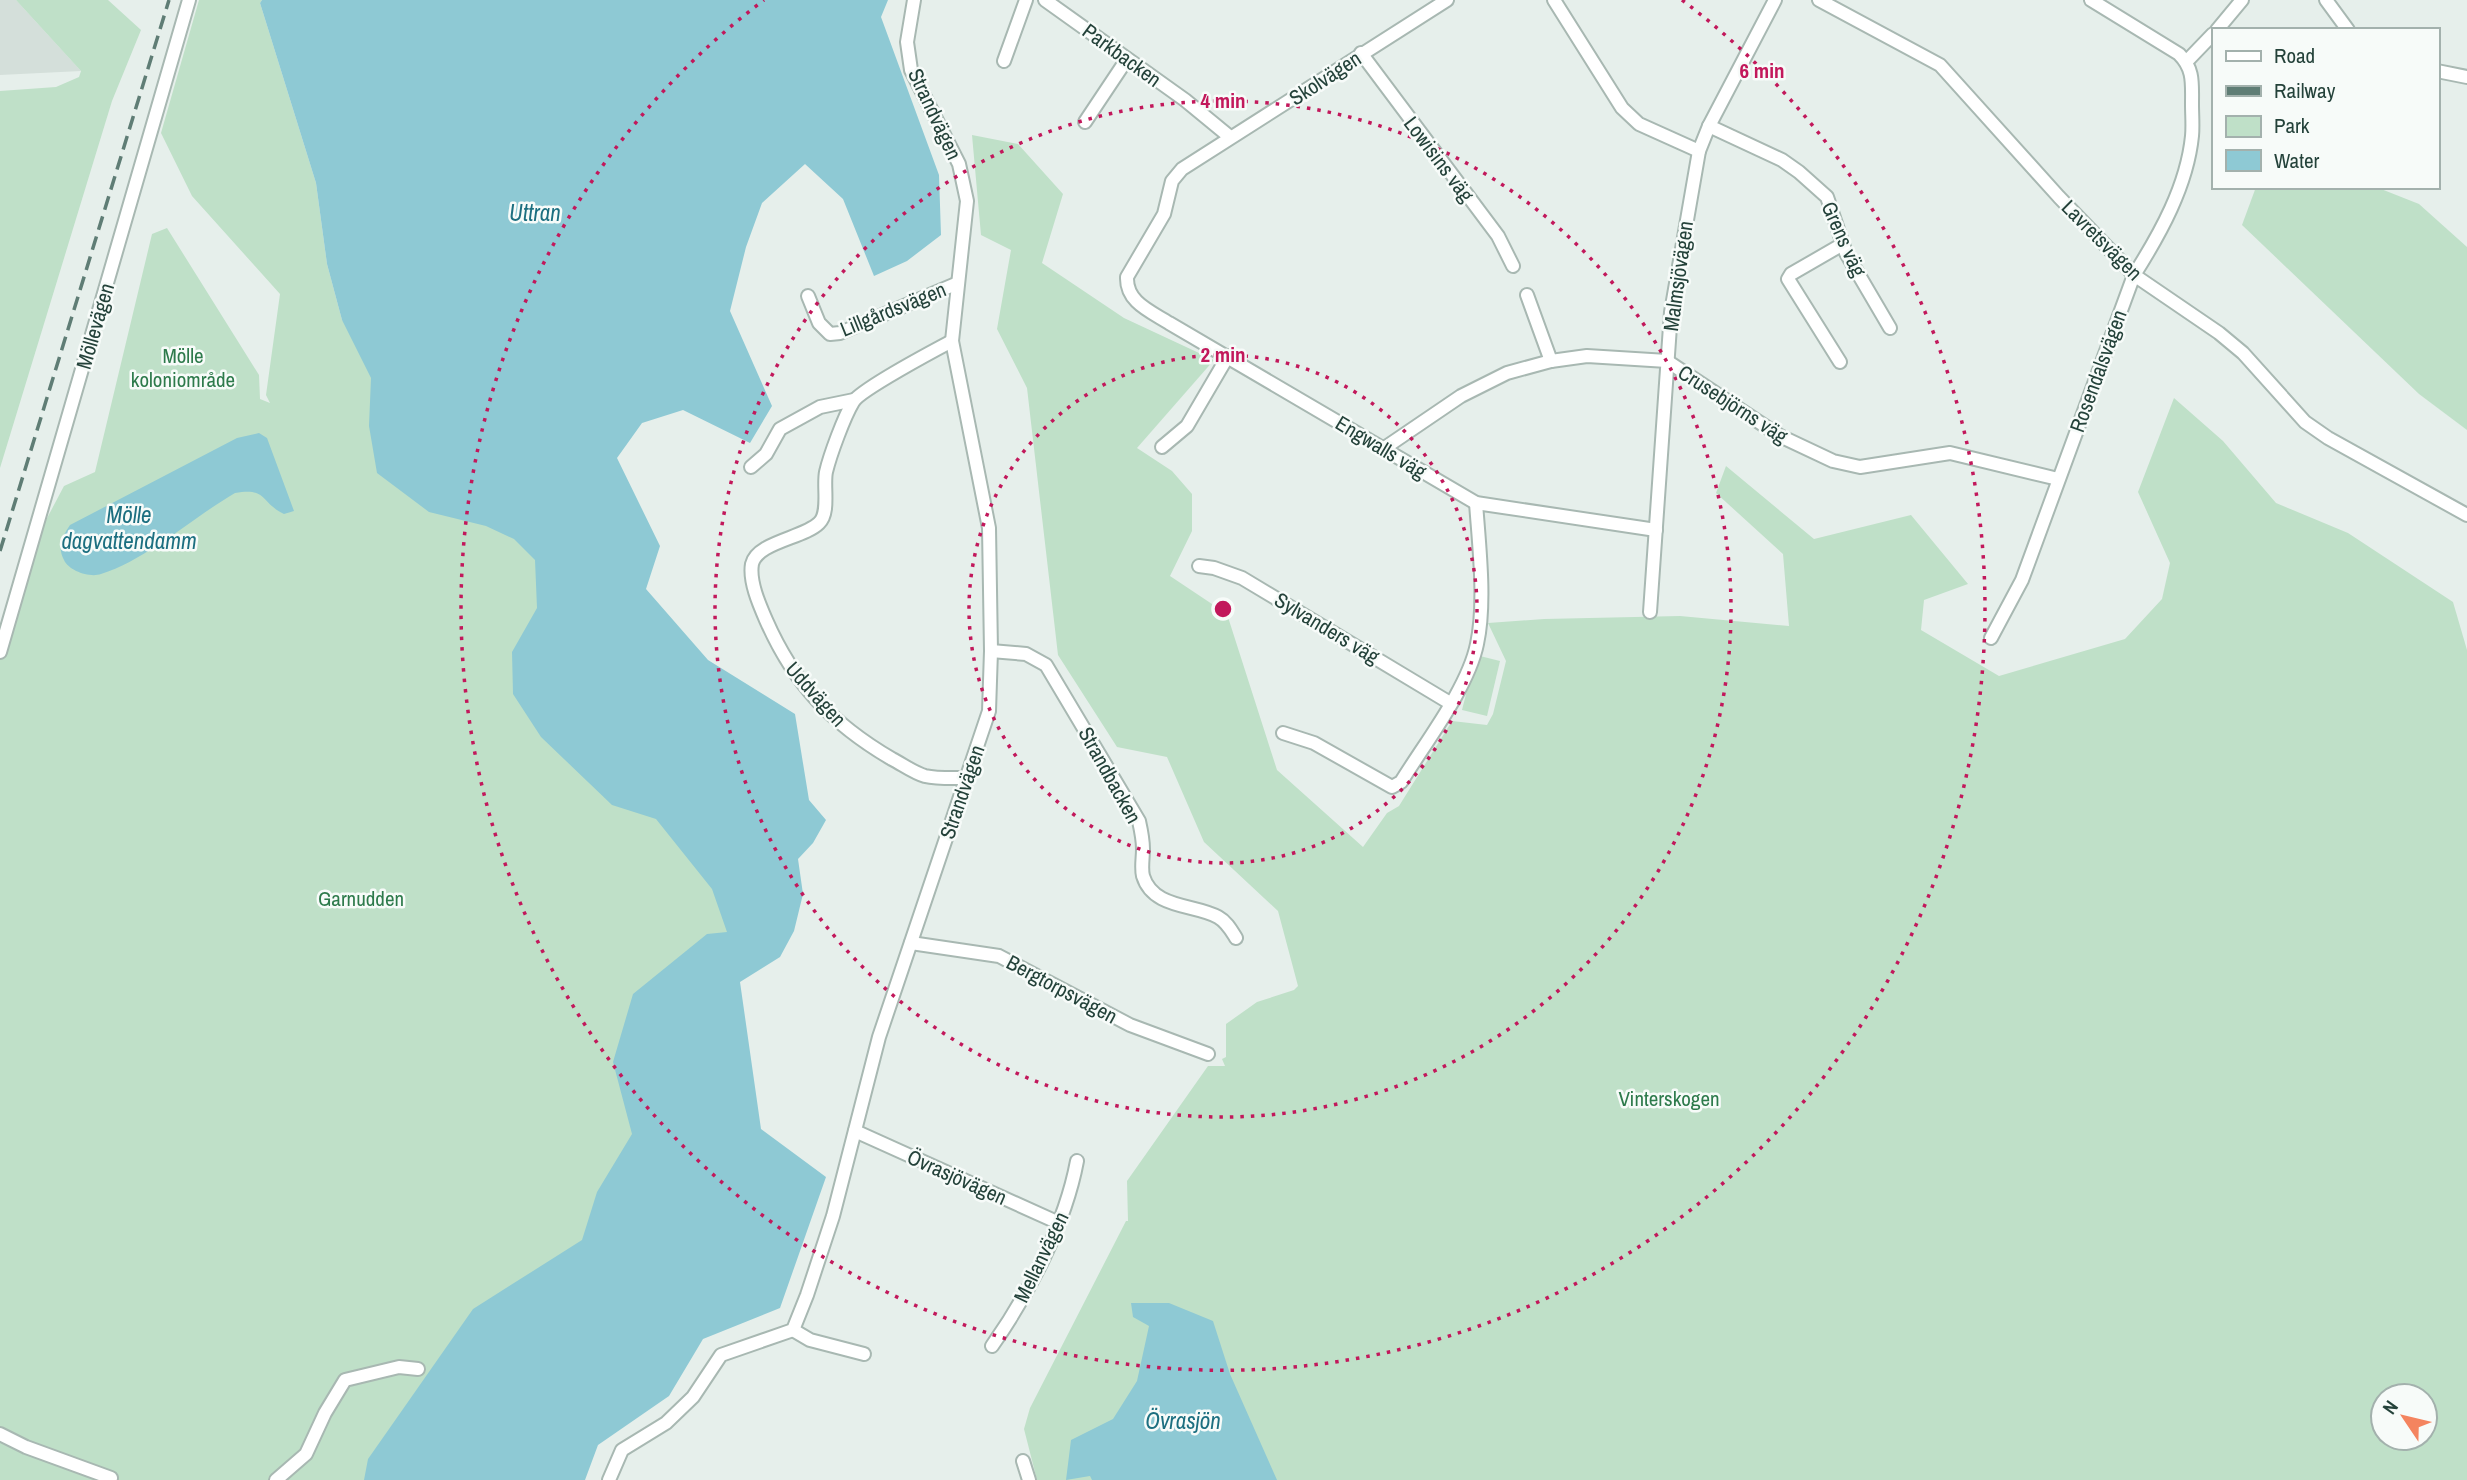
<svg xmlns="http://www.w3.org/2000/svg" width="2467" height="1480" font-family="'Archivo Narrow',sans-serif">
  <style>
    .built { fill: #d4dfda }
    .green { fill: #bfe0c8; fill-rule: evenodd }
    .water { fill: #8ec9d4 }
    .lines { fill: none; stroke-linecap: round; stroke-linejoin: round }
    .street-casing { stroke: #a8b8b2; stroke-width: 16 }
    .street { stroke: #fff; stroke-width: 12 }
    .rail { stroke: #5f7d75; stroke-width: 3.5; stroke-dasharray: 14 7; stroke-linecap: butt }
    .ring { fill: none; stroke: #c2185b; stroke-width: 3.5; stroke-dasharray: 3.5 7 }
    .labels { text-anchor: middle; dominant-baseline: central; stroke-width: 5; stroke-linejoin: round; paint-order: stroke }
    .street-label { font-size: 21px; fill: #24423a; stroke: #f7fbf9 }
    .park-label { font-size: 21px; fill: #2d7a4b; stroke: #f7fbf9 }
    .water-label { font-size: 23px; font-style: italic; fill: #1c6f80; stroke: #f7fbf9 }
    .centre { fill: #c2185b; stroke: #f7fbf9; stroke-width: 3.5 }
    .ring-label { font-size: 21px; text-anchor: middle; font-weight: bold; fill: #c2185b; stroke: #f7fbf9; stroke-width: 5; stroke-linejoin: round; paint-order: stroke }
  </style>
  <rect width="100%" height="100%" fill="#e6efeb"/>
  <polygon class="built" points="0,0 16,0 81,71 0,75"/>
  <g class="green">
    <polygon points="16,0 108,0 141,30 112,101 0,468 0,91 56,87 79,77 81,71"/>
    <polygon points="199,0 262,0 260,3 316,183 327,264 342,320 602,548 772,889 482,1480 0,1480 0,626 17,575 64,486 95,472 152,234 167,228 259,375 260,399 270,403 266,395 280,294 192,196 161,133"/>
    <path d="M972,135l46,9 45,50 -21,69 82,55 90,42 -77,88 35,23 20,23v37l-22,45 57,38 50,156 86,77 24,-34 12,-7 53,-85 35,4 6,-11 13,-53 -18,-38 56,-4 136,-3 109,10 -6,-72 -67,-61 10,-27 88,73 97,-24 57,69 -44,16 -3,30 78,46 126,-37 37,-40 8,-36 -32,-71 36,-94 49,43 53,62 72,30 105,69 14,48v830h-1430l-13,-51 6,-21 96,-187h2l-1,-40 81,-115h17l-3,-7 4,-2v-33l31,-22 37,-12 4,-4 -20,-75 -74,-69 -37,-85 -50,-10 -59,-92 -31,-267 -30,-59 14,-79 -30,-15zM2383,1396h42v42h-42z"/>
    <polygon points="2256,187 2376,187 2419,204 2467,247 2467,430 2419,394 2242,225"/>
    <polygon points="1476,655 1500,661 1487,716 1462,710"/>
  </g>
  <g class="water">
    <polygon points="262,0 888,0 881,17 939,175 941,235 907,261 874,276 843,199 805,164 762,203 746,247 730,311 772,406 750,443 683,410 642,423 617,458 660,546 646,589 708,660 795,714 809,800 826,820 813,843 798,859 803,894 794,931 780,957 740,982 761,1129 826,1177 780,1308 703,1339 669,1396 598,1445 585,1480 364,1480 368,1459 473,1309 582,1240 597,1192 632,1134 613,1062 633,994 707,934 727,932 712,889 656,819 612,805 541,737 513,694 512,652 537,608 535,560 514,539 486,526 429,512 377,473 369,426 371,378 342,320 327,264 316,183 260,3"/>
    <path d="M259,433l8,5 27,73 -10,3c-24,-11 -16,-27 -49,-21 -43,25 -87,66 -134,81 -11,4 -32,-3 -37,-14 -7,-13 -2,-23 6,-35l167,-87z"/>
    <polygon points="1131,1303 1169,1303 1213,1321 1230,1374 1277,1480 1092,1480 1090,1476 1066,1480 1071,1440 1113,1419 1137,1381 1149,1326 1133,1317"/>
  </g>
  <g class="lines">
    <g class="street-casing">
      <g id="street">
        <polyline points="1045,0 1185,100 1230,137"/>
        <path d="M1447,0l-265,169 -10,12 -8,33 -37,63c-1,25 23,34 42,46l307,180 180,27"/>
        <polyline points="1554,0 1622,108 1639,124 1699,151"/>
        <polyline points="1819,0 1940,65 2059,197 2134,275 2219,333 2243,353 2305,422 2328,438 2467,515"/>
        <polyline points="2326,0 2348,30"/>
        <polyline points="2217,30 2242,0"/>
        <polyline points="1361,53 1498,236 1513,266"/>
        <polyline points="1004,61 1026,0"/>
        <polyline points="2187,61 2213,34"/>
        <polyline points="2437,71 2467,77"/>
        <polyline points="1085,122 1127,59"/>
        <polyline points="1709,126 1782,160 1799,172 1827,197 1846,253 1890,328"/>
        <polyline points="1527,295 1551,361"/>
        <polyline points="808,296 819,323 830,334 840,333 958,283"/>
        <path d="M952,341c-17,9 -92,49 -99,61 -9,15 -23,53 -27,70 -3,14 4,41 -7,51 -15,15 -62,19 -67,41 -3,17 7,40 14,56 28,64 66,104 126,139 10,5 22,14 33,17 13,3 29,2 43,2"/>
        <polyline points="1840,362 1788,279 1791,274 1843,244"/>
        <polyline points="1162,447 1187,426 1228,356"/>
        <polyline points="1383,449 1461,396 1507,373 1551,361 1587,356 1667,361 1780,436 1833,461 1860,467 1950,453 2058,479"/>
        <polyline points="751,467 766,454 780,429 820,407 854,400"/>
        <polyline points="1199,566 1214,568 1242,578 1450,703"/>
        <polyline points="1650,612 1671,312 1699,151 1709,126 1775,0"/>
        <path d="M1991,638l31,-58 112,-305c26,-41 53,-89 58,-139 1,-10 0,-21 0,-32 0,-21 2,-35 -13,-50l-88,-54"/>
        <path d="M991,651l35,3 20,11 93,156c2,9 4,19 4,28 0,9 -2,19 0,27 10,33 52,28 75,41 9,5 13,13 18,21"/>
        <polyline points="0,652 189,0"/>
        <path d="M1283,733l31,10 78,44 9,-5c24,-39 67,-94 76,-138 9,-41 2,-99 -1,-141"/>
        <polyline points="911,943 999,956 1130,1025 1208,1054"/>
        <polyline points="855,1131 1059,1223"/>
        <polyline points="793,1330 810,1340 864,1354"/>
        <path d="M992,1346c37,-53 73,-121 85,-185"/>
        <polyline points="0,1434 26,1447 111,1478"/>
        <polyline points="1023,1461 1029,1480"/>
        <polyline points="276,1480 306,1454 325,1413 345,1380 399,1367 418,1369"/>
        <polyline points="609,1480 622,1450 666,1423 693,1397 721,1355 793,1330 807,1295 833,1216 879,1037 989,711 991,651 989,528 952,341 967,201 959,164 911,70 907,42 914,0"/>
      </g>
    </g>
    <use href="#street" class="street"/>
    <polyline class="rail" points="0,551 169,0"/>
  </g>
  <g class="ring">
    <circle cx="1223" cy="609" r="254"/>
    <circle cx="1223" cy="609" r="508"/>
    <path d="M1682 0A762 762 0 1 1 764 0"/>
  </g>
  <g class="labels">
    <g class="street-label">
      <text transform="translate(1122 55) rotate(36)">Parkbacken</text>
      <text transform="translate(1325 78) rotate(-33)">Skolvägen</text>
      <text transform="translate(935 114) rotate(65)">Strandvägen</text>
      <text transform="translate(1439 159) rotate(53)">Lowisins väg</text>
      <text transform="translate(1844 239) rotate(66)">Grens väg</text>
      <text transform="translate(2102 240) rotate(45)">Lavretsvägen</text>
      <text transform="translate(1678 276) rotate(-82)">Malmsjövägen</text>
      <text transform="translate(893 309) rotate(-22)">Lillgårdsvägen</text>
      <text transform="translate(95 326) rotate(-74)">Möllevägen</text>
      <text transform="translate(2098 371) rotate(-70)">Rosendalsvägen</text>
      <text transform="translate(1733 404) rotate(33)">Crusebjörns väg</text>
      <text transform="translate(1381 447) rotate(31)">Engwalls väg</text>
      <text transform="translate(1327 628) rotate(31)">Sylvanders väg</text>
      <text transform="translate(816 694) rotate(48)">Uddvägen</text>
      <text transform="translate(1110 775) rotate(61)">Strandbacken</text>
      <text transform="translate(962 792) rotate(-71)">Strandvägen</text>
      <text transform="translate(1062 989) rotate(28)">Bergtorpsvägen</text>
      <text transform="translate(957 1177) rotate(24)">Övrasjövägen</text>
      <text transform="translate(1041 1257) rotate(-64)">Mellanvägen</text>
    </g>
    <g class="park-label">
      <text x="183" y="355">Mölle<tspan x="183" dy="24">koloniområde</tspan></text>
      <text x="361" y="898">Garnudden</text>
      <text x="1669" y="1098">Vinterskogen</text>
    </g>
    <g class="water-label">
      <text x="535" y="212">Uttran</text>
      <text x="129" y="514">Mölle<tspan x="129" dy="26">dagvattendamm</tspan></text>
      <text x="1183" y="1420">Övrasjön</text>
    </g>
  </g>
  <circle cx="1223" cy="609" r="10" class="centre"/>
  <g class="ring-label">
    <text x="1762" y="78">6 min</text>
    <text x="1223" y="108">4 min</text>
    <text x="1223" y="362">2 min</text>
  </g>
  <rect x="2212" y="28" width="228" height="161" fill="#f7fbf9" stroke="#a3b1ad" stroke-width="2"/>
  <rect x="2226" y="51" width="35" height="10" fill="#ffffff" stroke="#a3b1ad" stroke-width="2"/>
  <text x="2274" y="63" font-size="21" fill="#24423a">Road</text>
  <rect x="2226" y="86" width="35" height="10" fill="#5f7d75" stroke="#a3b1ad" stroke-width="2"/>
  <text x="2274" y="98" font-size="21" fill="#24423a">Railway</text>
  <rect x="2226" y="116" width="35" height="21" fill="#bfe0c8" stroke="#a3b1ad" stroke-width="2"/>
  <text x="2274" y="133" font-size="21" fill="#24423a">Park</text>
  <rect x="2226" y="150" width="35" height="21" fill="#8ec9d4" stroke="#a3b1ad" stroke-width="2"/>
  <text x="2274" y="168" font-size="21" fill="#24423a">Water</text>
  <g transform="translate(2404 1417) rotate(305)"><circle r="33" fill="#f7fbf9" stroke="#a3b1ad" stroke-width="2"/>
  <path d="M0-5L12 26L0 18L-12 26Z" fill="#f4845f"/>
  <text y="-10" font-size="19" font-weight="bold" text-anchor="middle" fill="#24423a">N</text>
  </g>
</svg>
